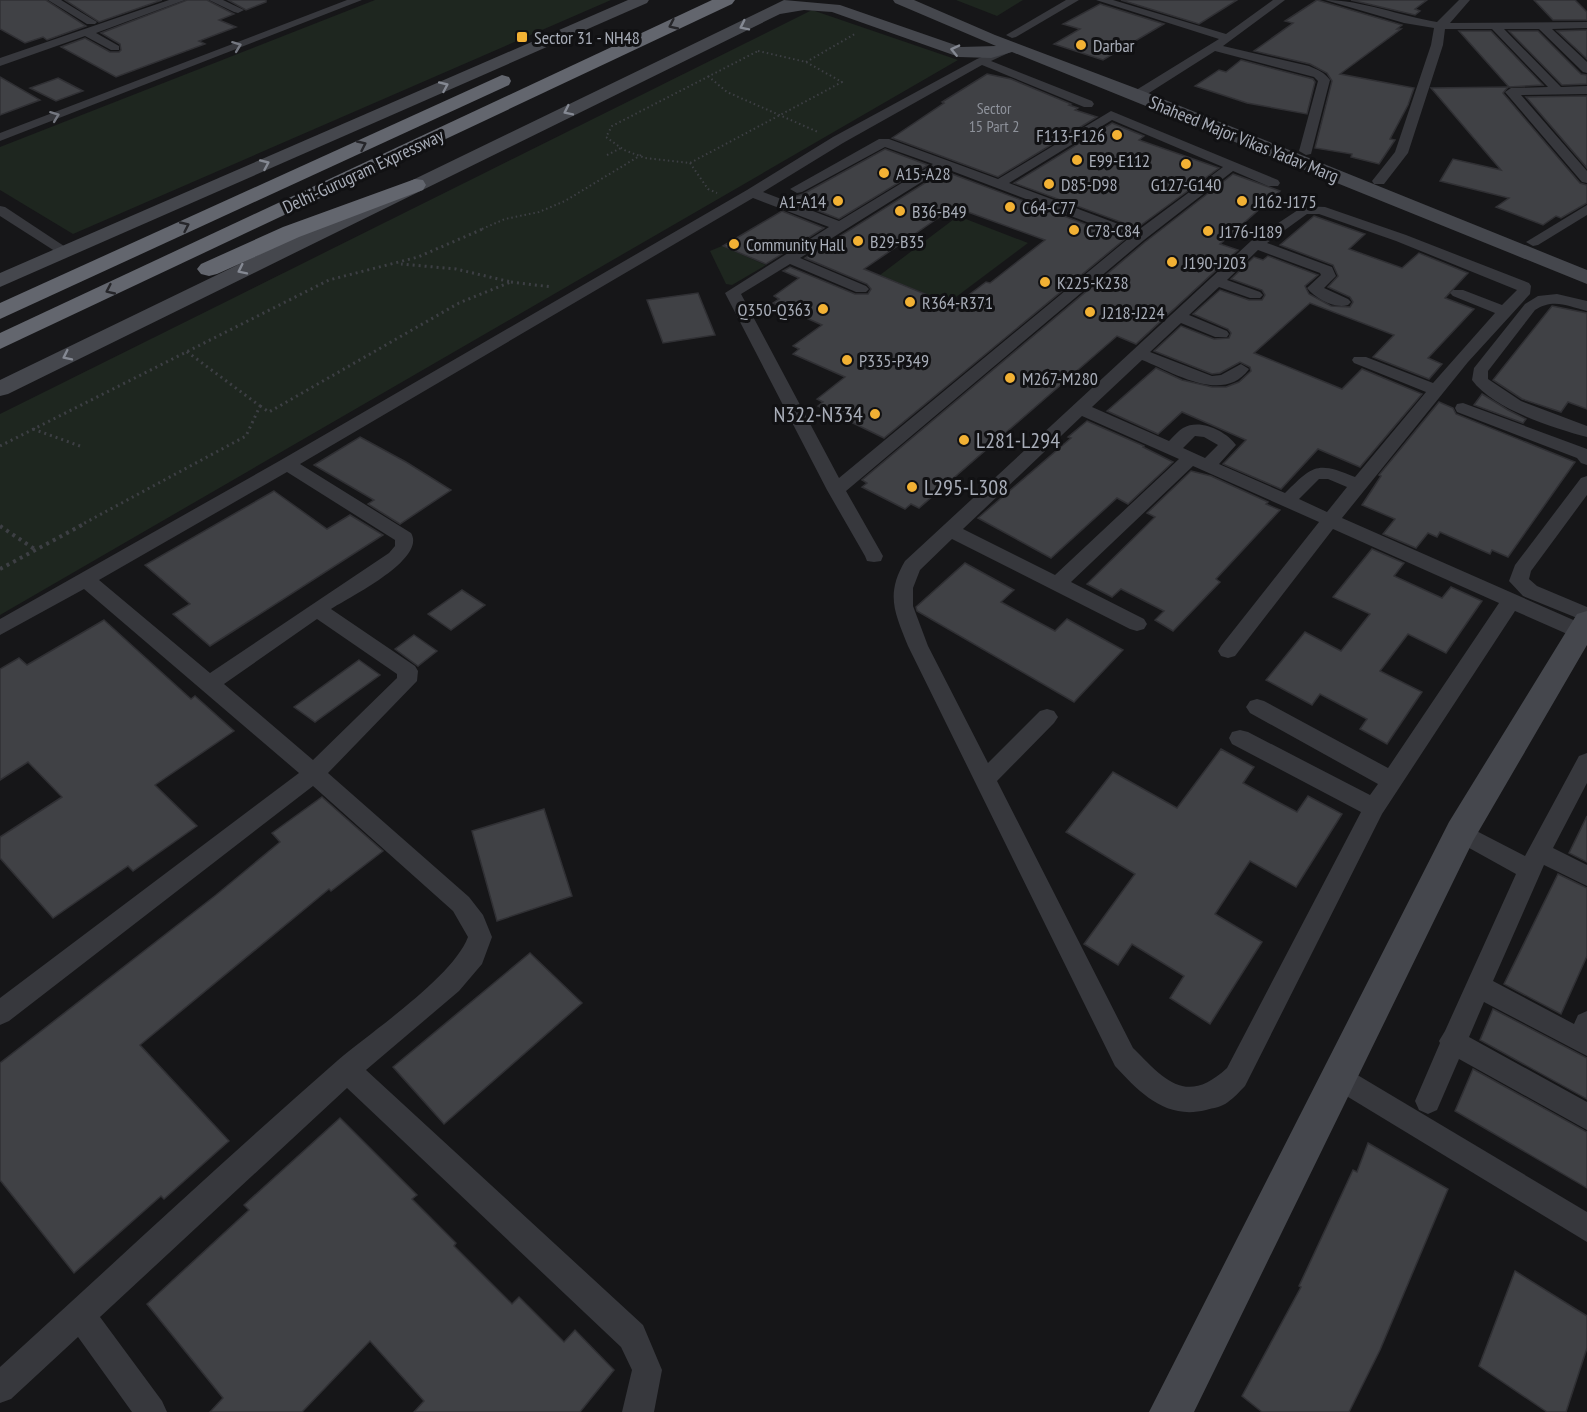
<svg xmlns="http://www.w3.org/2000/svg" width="1587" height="1412" font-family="'PT Sans Narrow',sans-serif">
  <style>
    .green { fill: #1e261f }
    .building { fill: #404145; stroke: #303034; stroke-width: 1.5; fill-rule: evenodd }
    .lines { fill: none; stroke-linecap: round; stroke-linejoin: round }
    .path-far2 { stroke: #3d3f44; stroke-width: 2; stroke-dasharray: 1.5 3; stroke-linecap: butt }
    .path-far1 { stroke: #3d3f44; stroke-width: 3; stroke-dasharray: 2 4; stroke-linecap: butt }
    .path { stroke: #3d3f44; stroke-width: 4; stroke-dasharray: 3 4.5; stroke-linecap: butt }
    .street { fill: #37383d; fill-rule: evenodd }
    .secondary { fill: #45474d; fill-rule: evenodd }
    .highway { fill: #63666e; fill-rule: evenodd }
    .oneway { stroke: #26262a }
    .oneway2 { stroke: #858993 }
    .oneway3 { stroke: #757881 }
    .poi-dot { fill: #f2b134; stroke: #111113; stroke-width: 2 }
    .labels { text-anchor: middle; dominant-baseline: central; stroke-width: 6; stroke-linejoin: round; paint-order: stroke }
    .far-number-label { font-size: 16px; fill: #8e929b }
    .far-poi-label { font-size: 18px; fill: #a8adb8; stroke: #111113; text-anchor: start }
    .far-street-label { font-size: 18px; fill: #a8adb8; stroke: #111113 }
    .poi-label { font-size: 22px; fill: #a8adb8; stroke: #111113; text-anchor: start }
  </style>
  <rect width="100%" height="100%" fill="#161618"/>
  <g class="green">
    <polygon points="375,0 611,0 73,234 0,190 0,147"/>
    <polygon points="956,0 1023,0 997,16"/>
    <polygon points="812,10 958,60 0,615 0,414"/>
    <polygon points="958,216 1028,243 948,303 880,275"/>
    <polygon points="722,246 766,265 732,285 726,284 710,251"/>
  </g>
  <g class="building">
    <polygon points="0,0 46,0 86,26 47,40 43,37 25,43 0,29"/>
    <polygon points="65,0 162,0 99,22"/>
    <polygon points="187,0 207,0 234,14 219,20 236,27 199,41 205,44 116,77 61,47 85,38 110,52 119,52 121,50 120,44 101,33"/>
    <polygon points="228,0 266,0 266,2 246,10"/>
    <polygon points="1121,0 1237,0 1199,24"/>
    <polygon points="1317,0 1402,25 1397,29 1401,29 1340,74 1414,88 1408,105 1390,139 1395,140 1379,164 1351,157 1352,154 1315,148 1332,81 1327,73 1310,64 1254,51 1293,23 1285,21"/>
    <polygon points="1351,0 1427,0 1415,9 1420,11 1415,15"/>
    <polygon points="1534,0 1575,0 1587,12 1587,20 1553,20"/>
    <polygon points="1100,4 1164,24 1103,60 1054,44 1080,29 1063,24"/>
    <polygon points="1587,30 1587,59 1557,31"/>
    <polygon points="1459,31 1491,31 1543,85 1509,87"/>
    <polygon points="1509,31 1538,31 1581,74 1587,75 1587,84 1562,85"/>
    <polygon points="1241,60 1313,79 1315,82 1307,114 1247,103 1195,86 1219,70 1226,72"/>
    <polygon points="987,74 1011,79 1071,104 1069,105 1078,108 1075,110 1097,117 998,177 892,138 944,103 942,102"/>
    <polygon points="0,77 40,100 0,115"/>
    <polygon points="58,78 83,91 56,101 30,88"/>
    <polygon points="1508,87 1503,93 1580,183 1587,185 1587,203 1561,218 1556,216 1543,225 1496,207 1509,198 1440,181 1453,159 1501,170 1431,88"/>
    <polygon points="1587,96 1587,168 1526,97"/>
    <polygon points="1112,123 1144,136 1139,140 1219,168 1137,228 1014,183"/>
    <polygon points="885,149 928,165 839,219 788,199 803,194"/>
    <path d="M944,171l181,68 -241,199 -66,-32 5,-4 -6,-3 28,-22 -52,-23 6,-5 -6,-3 29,-21 -49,-22 6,-4 -5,-3 25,-18 -16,-7 7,-4 65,27h13l3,-5 -4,-5 -62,-26zM954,207l91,33 -55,43 -4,-1 -32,24 -90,-37z"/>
    <polygon points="1233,174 1280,191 1220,244 1238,250 1136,344 1117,336 919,508 911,504 905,509 862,487 867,483 862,480 1145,242"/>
    <polygon points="782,211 824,228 766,264 723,246"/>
    <polygon points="1314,216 1365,234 1349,249 1402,268 1419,253 1468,273 1445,298 1474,309 1428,358 1442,364 1429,379 1373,357 1394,335 1310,303 1254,353 1342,389 1362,369 1422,394 1360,467 1318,449 1281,489 1223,464 1246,440 1182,412 1158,434 1107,411 1156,368 1182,380 1212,387 1226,387 1239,382 1251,371 1250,367 1240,362 1220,373 1212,374 1154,351 1181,326 1214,339 1229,338 1231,333 1228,329 1193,314 1220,290 1249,300 1262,300 1265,295 1262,290 1231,279 1254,257 1263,260 1268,256 1318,275 1305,286 1309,294 1331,306 1350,307 1353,302 1350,297 1328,287 1338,276 1333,265 1280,245"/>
    <polygon points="698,293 715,335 663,343 647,300"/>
    <polygon points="1552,306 1587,313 1587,409 1568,402 1561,412 1522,399 1493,380"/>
    <polygon points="1482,394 1508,410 1526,419 1523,423 1474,405"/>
    <polygon points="1439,402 1453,408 1456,414 1575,462 1508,557 1492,550 1490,554 1440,532 1437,537 1428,533 1416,548 1383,534 1395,519 1362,505 1381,476 1379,475"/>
    <polygon points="1087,421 1144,446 1143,447 1173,462 1128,504 1117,498 1051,558 978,518 1071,438 1068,437"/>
    <polygon points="360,437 406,462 451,490 400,524 368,504 374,500 314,465"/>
    <polygon points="1191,471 1211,476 1268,502 1266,504 1280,510 1216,579 1220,582 1173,631 1155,620 1164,611 1121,589 1112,597 1087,584 1155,517 1147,513"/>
    <polygon points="274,491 327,529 350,515 383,535 210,646 173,614 190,604 145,565"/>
    <polygon points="1372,549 1404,563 1394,576 1442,598 1451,587 1482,601 1446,653 1408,634 1380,671 1422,692 1387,744 1360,729 1367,719 1320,694 1312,705 1266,680 1305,632 1341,651 1370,614 1333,597"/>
    <polygon points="965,563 1014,590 1001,602 1055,631 1067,619 1123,650 1074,702 917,611 916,607"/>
    <polygon points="462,590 485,605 451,630 428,614"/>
    <polygon points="104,620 191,699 195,696 234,731 155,785 197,826 133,871 128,866 53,918 0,858 0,837 62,797 28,762 0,780 0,669 19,658 27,665"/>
    <polygon points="414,635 437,651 418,666 395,649"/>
    <polygon points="359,660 380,675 315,722 294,707"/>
    <polygon points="1221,749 1254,767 1243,783 1280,803 1297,812 1308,796 1342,814 1296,887 1250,861 1215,914 1262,942 1210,1024 1170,998 1184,976 1132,944 1118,965 1084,944 1135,874 1066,832 1113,772 1177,808"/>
    <polygon points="322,797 383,851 331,891 329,889 140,1045 229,1141 164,1199 161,1196 74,1273 0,1180 0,1063 216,895 280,842 272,833"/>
    <polygon points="544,809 572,896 497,921 472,831"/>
    <polygon points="1587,816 1587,862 1569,853"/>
    <polygon points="1558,874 1587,888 1587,956 1561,1014 1504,984"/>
    <polygon points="530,953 582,1003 444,1124 393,1067"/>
    <polygon points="1493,1009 1587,1058 1587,1099 1480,1040"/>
    <polygon points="1473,1069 1587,1132 1587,1188 1455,1111"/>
    <polygon points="340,1118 417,1195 412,1199 456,1243 454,1246 512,1304 519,1297 564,1342 575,1330 614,1370 580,1412 414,1412 424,1401 370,1341 302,1412 210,1412 223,1398 147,1304 249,1210 244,1205"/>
    <polygon points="1368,1143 1448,1189 1380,1350 1349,1412 1262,1412 1242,1396 1301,1287 1299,1286 1353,1170 1357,1172"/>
    <polygon points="1515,1271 1587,1316 1587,1348 1566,1412 1547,1412 1479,1366"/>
  </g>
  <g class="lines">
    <g class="path-far2">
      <polygon points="758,51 806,62 842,82 690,163 645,158 624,150 606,137 612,126"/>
      <polyline points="806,62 855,34"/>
      <polyline points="708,76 727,92 818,132"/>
      <polyline points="607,155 621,148"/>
      <polyline points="690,163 708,189 717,193"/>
      <polyline points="482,229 505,219 539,212 565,201 641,155"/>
    </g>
    <g class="path-far1">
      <polyline points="511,282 552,287"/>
      <polyline points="260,406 269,412 459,303 511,282 456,269 401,264"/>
      <polyline points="33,429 80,446"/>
      <polyline points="0,446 329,280 418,257 485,228"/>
      <polyline points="79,526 246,436 260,406 186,351"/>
    </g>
    <g class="path">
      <polyline points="0,526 36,550"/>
      <polyline points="0,569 82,525"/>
    </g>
    <g class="street">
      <polygon points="48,0 61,0 97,22 95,24 87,24"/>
      <polygon points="169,0 185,0 96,33 119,46 119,50 111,50 85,36 0,66 0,58"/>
      <polygon points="209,0 223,0 244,10 238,13 234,12"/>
      <polygon points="347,0 362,0 0,141 0,133"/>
      <polygon points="1066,0 1079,0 1016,37 1012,38 1006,35"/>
      <path d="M1096,0h17l113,34 47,-34h12l-62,46 86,20c9,4 15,6 21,14l-19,74 -5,1 -7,-4 19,-70 -4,-4 -99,-26 -74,47h-8v-6l86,-53z"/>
      <path d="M1325,0c37,0 75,16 112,22l22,-22h11l-20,23 137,-1v6l-35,1 35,33v11l-4,-1 -44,-43h-35l57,58 26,-1v8l-66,1 66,76v12l-5,-1 -77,-90 6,-4 37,-1 -56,-58h-47l-2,16 -35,108 -24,31h-10l-2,-3 23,-29 36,-107 3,-17 -30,-5z"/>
      <path d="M1013,44l4,1v4l-26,12 101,40 2,3 -2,3h-8l-102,-42 -139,78 -80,49 76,29 94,-57 -48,-17 -83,45 -5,1 -7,-4 89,-50h10l109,40 113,-68 167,69 2,3 -2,3h-10l-35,-15 -89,69 -298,251 37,65 -2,5 -7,1 -7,-1 -2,-5 -38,-66 -102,-197 104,-66 -76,-29 -453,266 111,69c16,26 -61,64 -80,76l84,57 3,5 -1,10 -89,92 141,124 14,18 9,22 -10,27 -23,27 -93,79 277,255 19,45 -8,42h-32l10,-42 -11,-23 -274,-259 -247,229 62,84 5,11h-35l-54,-75 -67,62 -11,4v-36c112,-102 223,-206 337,-306 35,-30 116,-84 131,-124l-15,-26 -140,-125 -304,235 -9,4v-27l299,-225 -215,-184 -84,46v-16l281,-159 466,-270 86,-53 144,-78zM1112,120l111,47 -86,64 -128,-48zM944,168l185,70 -290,240 -98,-184 49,-30 66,28h10l3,-3 -3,-3 -66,-28zM287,472l108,68v6l-6,7 -179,120 -111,-93zM317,619l80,55v4l-84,82 -89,-76z"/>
      <polygon points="1587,205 1587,215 1538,245 1533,246 1526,242"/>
      <polygon points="0,206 5,207 73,252 66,256 61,255 0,216"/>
      <path d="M1304,206l21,1 81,28 123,48 2,3 -1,8 -62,68 -126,156 245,108v11l-6,2 -7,-2 -59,-26 -133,203 -137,272c-5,5 -11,12 -17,16 -6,5 -15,6 -22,8 -40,10 -66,-17 -91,-44l-207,-420c-13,-33 -23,-51 -3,-85l346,-320zM1307,214h12l77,27 121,49 -15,15 -39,-15h-10l-3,3 3,3 42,17 -62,70 -67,-26h-12l-2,3 2,3 72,29 -71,85c-38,-16 -42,-12 -70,16l-66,-29 17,-19c-10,-14 -36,-27 -53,-17 -5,3 -10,9 -14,13l-77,-34 50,-47c31,12 81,45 107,9l-8,-5 -20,11 -9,1 -62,-24 31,-29 34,14h12l2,-3 -2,-3 -38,-16 30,-28 31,11h10l3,-3 -3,-3 -33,-12 31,-30 62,23 1,2 -14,13c9,11 28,21 41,17l3,-3 -3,-3 -24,-11 12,-12 -4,-9 -65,-24zM1082,416l97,43 -124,116 -92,-46zM1195,436l9,1 14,8 -13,13 -22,-10zM1193,466l126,56 -98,124 -3,5 3,5 7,2 7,-2 98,-127 166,74 -111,165 -124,-67 -7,-2 -7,2 -4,6 4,6 128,71 -8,11 -122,-63 -8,-2 -8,2 -3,6 3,6 129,68 -134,256c-41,38 -62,12 -94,-20l-136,-267 57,-58 4,-6 -4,-6 -7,-2 -7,2 -52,52 -60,-117 -15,-40v-18l7,-18 32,-31 178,90 7,2 7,-2 3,-5 -3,-5 -73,-37zM1319,479h9l19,8 -20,25 -28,-13z"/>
      <path d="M1557,294l30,7v10c-19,-5 -34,-13 -52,-1l-47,61v8l33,22 66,25v11c-34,-9 -94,-28 -115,-57l2,-12 51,-64 13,-8z"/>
      <polygon points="1463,403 1587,449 1587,465 1581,463 1577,458 1457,412 1455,408 1457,404"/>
      <polygon points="1587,476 1587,495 1531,571 1529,579 1537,586 1587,607 1587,622 1523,596 1509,581 1515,565 1581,478"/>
      <polygon points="1587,753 1587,783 1553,848 1587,865 1587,886 1544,865 1493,981 1574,1024 1578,1015 1587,1011 1587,1056 1484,1002 1469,1037 1587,1102 1587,1130 1459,1059 1437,1110 1428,1114 1419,1110 1415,1101 1440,1043 1439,1041 1445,1031 1516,874 1453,839 1450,832 1453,825 1461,823 1525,856 1579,756"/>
      <polygon points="1339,1064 1587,1212 1587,1242 1330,1086 1326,1077 1330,1068"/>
    </g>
    <g class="secondary">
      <polygon points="628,0 649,0 647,3 0,287 0,273"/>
      <polygon points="784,0 840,5 961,47 996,46 895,3 893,0 914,0 995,35 1143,91 1587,270 1587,284 1012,52 991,58 959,57 832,12 804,10 780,14 8,394 0,396 0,380"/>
      <polygon points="1587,611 1587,645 1473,841 1194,1412 1149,1412 1449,822 1577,614"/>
    </g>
    <g class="highway">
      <polygon points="712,0 735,0 732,4 0,349 0,333"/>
      <polygon points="502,75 509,77 511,81 509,85 0,319 0,303"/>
      <polygon points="415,179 423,180 426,185 423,190 299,237 217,274 209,276 201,274 197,269 201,264 283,227"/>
    </g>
  </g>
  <defs><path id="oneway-chevron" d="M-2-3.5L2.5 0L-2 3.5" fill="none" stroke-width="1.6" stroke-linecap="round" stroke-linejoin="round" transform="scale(1.5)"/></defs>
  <g class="oneway">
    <use href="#oneway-chevron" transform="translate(673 25) rotate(155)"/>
    <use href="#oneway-chevron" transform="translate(362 145) rotate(-25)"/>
    <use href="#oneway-chevron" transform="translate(185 226) rotate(-25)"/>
    <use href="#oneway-chevron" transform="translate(110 290) rotate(155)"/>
  </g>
  <g class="oneway2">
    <use href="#oneway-chevron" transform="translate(744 26) rotate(154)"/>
    <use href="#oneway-chevron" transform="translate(955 50) rotate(-167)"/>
    <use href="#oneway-chevron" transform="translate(444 86) rotate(-24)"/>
    <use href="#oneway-chevron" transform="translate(568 111) rotate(154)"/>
    <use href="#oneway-chevron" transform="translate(265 164) rotate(-24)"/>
    <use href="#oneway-chevron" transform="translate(242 270) rotate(154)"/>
    <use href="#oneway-chevron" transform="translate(67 356) rotate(154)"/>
  </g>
  <g class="oneway3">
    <use href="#oneway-chevron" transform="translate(237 46) rotate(-21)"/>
    <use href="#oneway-chevron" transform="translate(55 116) rotate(-21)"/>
  </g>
  <g class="poi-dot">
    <rect x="516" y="31" width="12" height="12" rx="3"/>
    <circle cx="1081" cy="45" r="6"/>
    <circle cx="1117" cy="135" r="6"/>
    <circle cx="1077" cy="160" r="6"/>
    <circle cx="1186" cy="164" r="6"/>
    <circle cx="884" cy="173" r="6"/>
    <circle cx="1049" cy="184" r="6"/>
    <circle cx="838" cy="201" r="6"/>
    <circle cx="1242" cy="201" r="6"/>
    <circle cx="1010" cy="207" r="6"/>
    <circle cx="900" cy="211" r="6"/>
    <circle cx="1074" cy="230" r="6"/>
    <circle cx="1208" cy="231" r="6"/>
    <circle cx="858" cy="241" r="6"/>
    <circle cx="734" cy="244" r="6"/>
    <circle cx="1172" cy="262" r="6"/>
    <circle cx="1045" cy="282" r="6"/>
    <circle cx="910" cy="302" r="6"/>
    <circle cx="823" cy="309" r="6"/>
    <circle cx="1090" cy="312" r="6"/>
    <circle cx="847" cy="360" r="6"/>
    <circle cx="1010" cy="378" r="6"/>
    <circle cx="875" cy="414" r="6"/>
    <circle cx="964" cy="440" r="6"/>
    <circle cx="912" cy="487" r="6"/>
  </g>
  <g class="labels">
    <g class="far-number-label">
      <text x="994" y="108">Sector<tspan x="994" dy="18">15 Part 2</tspan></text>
    </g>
    <g class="far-poi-label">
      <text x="534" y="37">Sector 31 - NH48</text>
      <text x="1093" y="45">Darbar</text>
      <text x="1105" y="135" text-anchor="end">F113-F126</text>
      <text x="1089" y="160">E99-E112</text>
      <text x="896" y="173">A15-A28</text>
      <text x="1061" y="184">D85-D98</text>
      <text x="1186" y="184" text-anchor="middle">G127-G140</text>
      <text x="826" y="201" text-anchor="end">A1-A14</text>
      <text x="1254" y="201">J162-J175</text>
      <text x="1022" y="207">C64-C77</text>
      <text x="912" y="211">B36-B49</text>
      <text x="1086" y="230">C78-C84</text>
      <text x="1220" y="231">J176-J189</text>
      <text x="870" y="241">B29-B35</text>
      <text x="746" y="244">Community Hall</text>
      <text x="1184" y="262">J190-J203</text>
      <text x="1057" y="282">K225-K238</text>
      <text x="922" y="302">R364-R371</text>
      <text x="811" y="309" text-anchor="end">Q350-Q363</text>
      <text x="1102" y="312">J218-J224</text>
      <text x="859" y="360">P335-P349</text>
      <text x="1022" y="378">M267-M280</text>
    </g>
    <g class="far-street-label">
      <text transform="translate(1244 139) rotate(22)">Shaheed Major Vikas Yadav Marg</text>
      <text transform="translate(363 171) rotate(-25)">Delhi-Gurugram Expressway</text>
    </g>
    <g class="poi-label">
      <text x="863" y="414" text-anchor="end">N322-N334</text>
      <text x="976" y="440">L281-L294</text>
      <text x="924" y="487">L295-L308</text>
    </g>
  </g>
</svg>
